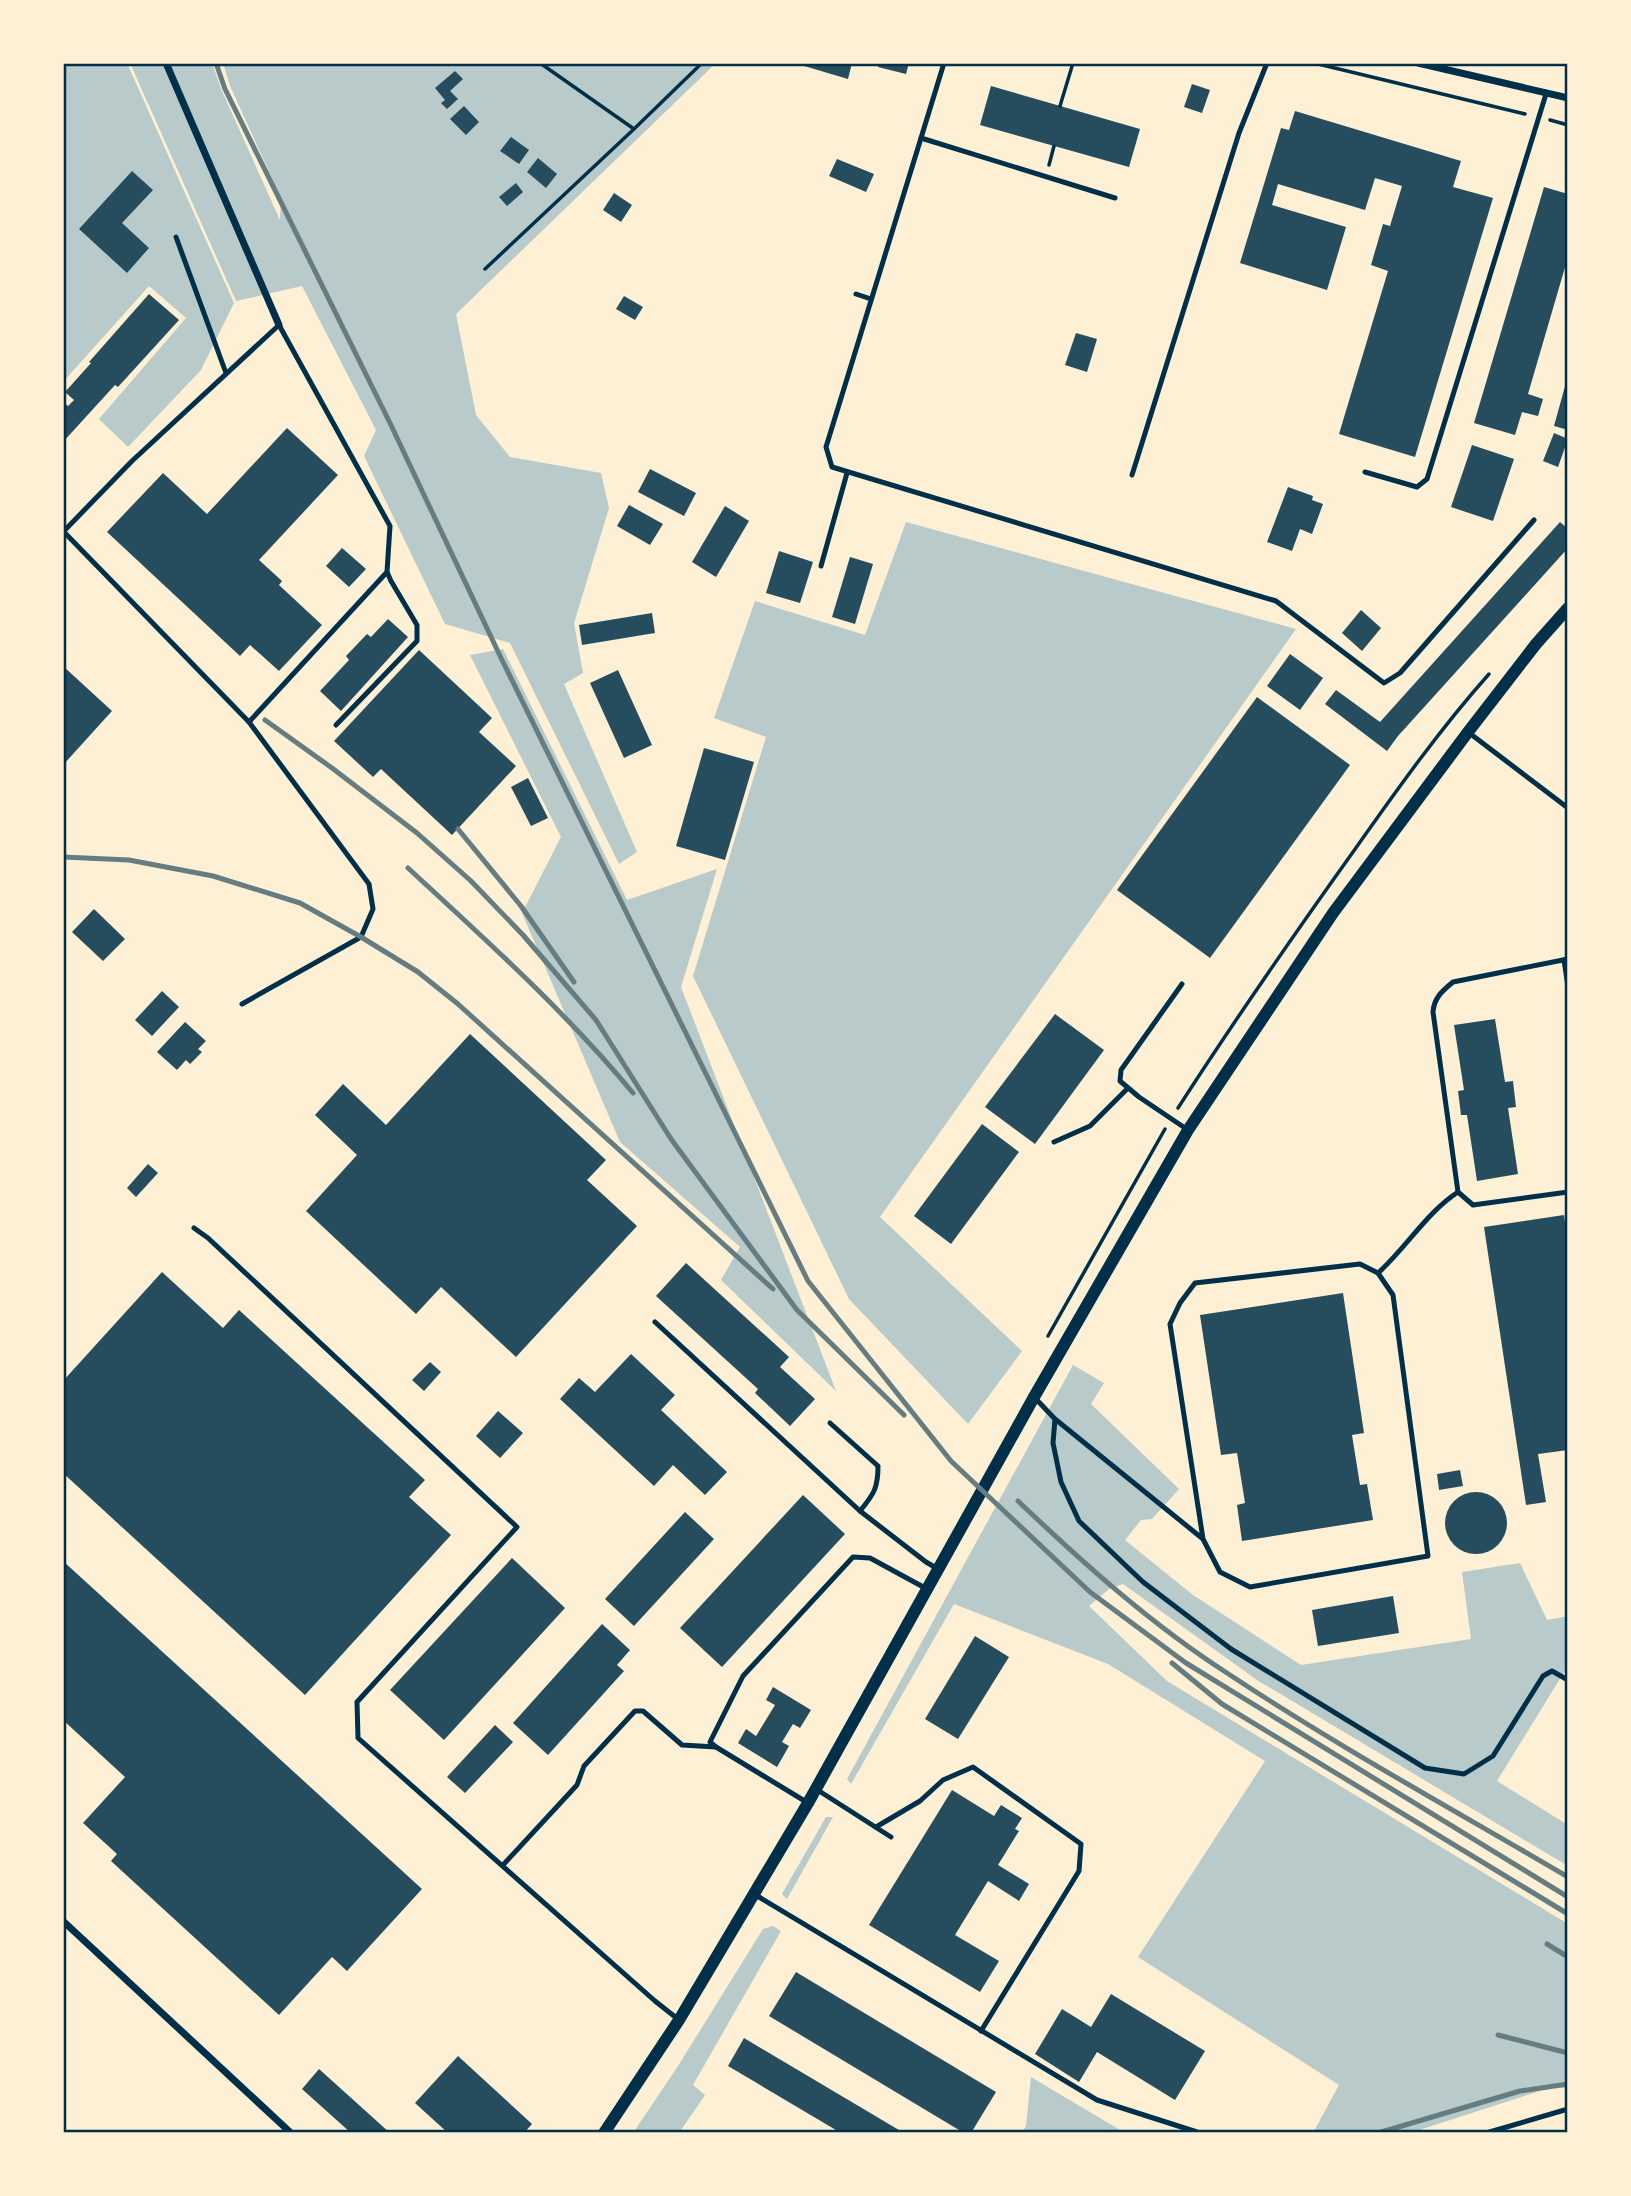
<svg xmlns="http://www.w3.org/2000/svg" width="1631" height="2196" font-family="'Crimson Pro',serif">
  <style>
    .green { fill: #b9caca }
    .building { fill: #264d5e }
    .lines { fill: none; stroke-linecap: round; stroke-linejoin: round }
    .path { stroke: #003049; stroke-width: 3.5 }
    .service { stroke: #003049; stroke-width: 5 }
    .minor { stroke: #003049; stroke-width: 7 }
    .tertiary { stroke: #003049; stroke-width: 12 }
    .rail { stroke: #657d81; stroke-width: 5 }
    .neatline { fill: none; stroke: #003049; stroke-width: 2.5 }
  </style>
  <rect width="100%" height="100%" fill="#fdf0d5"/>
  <g class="green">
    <polygon points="63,63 127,63 234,303 201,370 128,447 99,419 186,318 149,286 63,382"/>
    <polygon points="130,63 212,63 222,91 280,220 281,198 230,86 223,63 716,63 456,314 476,415 510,457 601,473 609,508 574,623 583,673 564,684 637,852 619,864 510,643 445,624 364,456 376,430 302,286 236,301"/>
    <polygon points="906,522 1296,629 880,1217 1022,1351 968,1424 849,1299 693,976 766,737 714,718 755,601 865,635"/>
    <polygon points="503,649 627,900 717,869 681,987 836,1391 721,1280 740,1247 620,1142 522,913 561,837 470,655"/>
    <polygon points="1073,1365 1104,1383 1091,1404 1179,1489 1152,1519 1141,1520 1125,1540 1193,1595 1301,1665 1471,1639 1462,1572 1520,1563 1547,1620 1568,1616 1568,1670 1566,1669 1497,1781 1568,1825 1568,1866 1257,1680 1123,1584 1109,1589 1089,1606 1167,1681 1568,1924 1568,2088 1552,2087 1410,2133 1313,2133 1339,2085 1138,1957 1265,1761 1108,1664 954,1604 851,1784 847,1779"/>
    <polygon points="826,1817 833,1817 787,1899 782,1894"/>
    <polygon points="773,1926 781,1931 693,2085 705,2095 679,2133 633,2133 678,2066 763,1929"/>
    <polygon points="1031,2077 1125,2133 1022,2133 1026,2126"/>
  </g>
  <g class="building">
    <polygon points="794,63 852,63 848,79"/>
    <polygon points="879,63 909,63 906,74 878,67"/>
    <polygon points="455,71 463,79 450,91 458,99 447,109 441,103 445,100 435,88"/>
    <polygon points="1192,84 1210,90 1202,113 1184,107"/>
    <polygon points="991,86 1140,129 1129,167 980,125"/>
    <polygon points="464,106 479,122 466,135 450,119"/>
    <polygon points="1295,111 1461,161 1453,187 1493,198 1415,457 1339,434 1388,271 1371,265 1383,224 1390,226 1402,186 1375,178 1365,210 1278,184 1272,205 1346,227 1327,290 1240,263 1281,128 1289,130"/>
    <polygon points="511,137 529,150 519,164 500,151"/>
    <polygon points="538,158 557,174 546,188 527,172"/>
    <polygon points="837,159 874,174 866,192 829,176"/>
    <polygon points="132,171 153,190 122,223 149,248 127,273 79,229"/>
    <polygon points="516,183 523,192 507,206 499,197"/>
    <polygon points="1544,187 1568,194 1568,257 1528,394 1543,399 1538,416 1522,412 1515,435 1474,423"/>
    <polygon points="614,193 632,205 621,222 603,210"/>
    <polygon points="149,294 179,320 118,387 115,385 63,442 63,402 68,406 74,400 65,392 91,363 89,362"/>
    <polygon points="624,296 643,307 635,320 616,309"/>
    <polygon points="1076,333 1097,339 1087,372 1065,365"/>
    <polygon points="1567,379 1568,379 1568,430 1554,426"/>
    <polygon points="287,428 338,475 259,560 282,581 279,585 322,625 279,671 250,645 240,656 107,532 163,473 207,514"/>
    <polygon points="1554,433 1568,439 1558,467 1543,461"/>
    <polygon points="1472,445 1514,459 1493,521 1451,507"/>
    <polygon points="650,469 696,493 684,516 638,492"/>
    <polygon points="1288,487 1313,496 1312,500 1323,504 1312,534 1300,529 1292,551 1267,542"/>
    <polygon points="629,505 663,524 650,545 617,526"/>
    <polygon points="725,506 749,521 716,577 692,562"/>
    <polygon points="1560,522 1568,529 1568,548 1398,736 1387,751 1325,704 1336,690 1380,722"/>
    <polygon points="342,548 366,569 349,587 326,566"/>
    <polygon points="779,551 813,562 800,603 766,593"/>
    <polygon points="850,557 873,564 855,624 832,617"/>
    <polygon points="1361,610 1381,628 1362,651 1342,633"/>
    <polygon points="652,613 655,633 582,645 579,625"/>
    <polygon points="388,619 408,637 341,711 320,691 349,660 346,656 367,634 371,637"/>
    <polygon points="419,650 492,718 479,732 516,766 452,835 381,769 373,777 334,741"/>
    <polygon points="1290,654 1323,678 1300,710 1267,686"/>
    <polygon points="63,666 112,711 63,765"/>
    <polygon points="618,670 652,745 624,758 590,683"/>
    <polygon points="1257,697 1350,765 1210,958 1117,890"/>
    <polygon points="704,748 754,762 725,860 676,846"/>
    <polygon points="528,778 548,818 531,826 511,787"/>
    <polygon points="94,909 125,939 103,961 72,932"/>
    <polygon points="162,991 179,1007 152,1036 135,1020"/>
    <polygon points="1055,1014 1104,1050 1035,1144 985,1107"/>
    <polygon points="1495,1019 1505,1082 1513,1081 1516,1107 1508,1108 1518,1174 1477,1181 1467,1115 1461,1115 1458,1091 1464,1090 1454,1025"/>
    <polygon points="185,1022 206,1041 198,1049 202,1052 190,1064 186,1060 177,1070 157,1052"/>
    <polygon points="470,1034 606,1160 587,1180 637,1226 516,1357 441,1287 416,1314 306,1211 357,1155 315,1115 343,1084 386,1125"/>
    <polygon points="982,1124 1019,1152 951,1244 914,1216"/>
    <polygon points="148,1164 158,1173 136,1197 127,1188"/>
    <polygon points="1564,1215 1568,1244 1568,1450 1538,1454 1546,1502 1526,1505 1484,1227"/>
    <polygon points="686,1263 789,1357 780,1367 815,1399 790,1426 755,1393 758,1389 656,1296"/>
    <polygon points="162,1272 223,1328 239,1310 425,1480 409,1497 451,1535 305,1695 63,1473 63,1381"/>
    <polygon points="1343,1293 1364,1433 1352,1435 1360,1485 1367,1484 1373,1520 1242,1541 1237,1505 1245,1503 1237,1453 1221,1455 1200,1315"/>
    <polygon points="631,1354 675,1395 661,1410 727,1472 705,1495 673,1465 654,1486 560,1399 579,1378 595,1392"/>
    <polygon points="430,1362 441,1372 424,1391 412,1380"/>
    <polygon points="498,1411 523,1433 500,1458 476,1436"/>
    <polygon points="1460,1470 1463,1486 1439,1490 1437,1474"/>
    <circle cx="1476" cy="1523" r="31"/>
    <polygon points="803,1495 845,1534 722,1667 680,1628"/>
    <polygon points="685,1512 714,1539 634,1626 605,1599"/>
    <polygon points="512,1558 565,1608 444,1740 390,1690"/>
    <polygon points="63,1561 422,1889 347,1971 332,1957 279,2015 111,1861 117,1854 83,1823 125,1777 63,1720"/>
    <polygon points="1393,1596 1399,1633 1318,1646 1312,1610"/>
    <polygon points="602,1624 630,1650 617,1665 624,1671 548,1755 513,1723"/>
    <polygon points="975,1636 1009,1657 958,1739 925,1719"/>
    <polygon points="773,1687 811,1710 800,1728 793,1724 782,1742 789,1746 777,1767 738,1743 746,1729 756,1736 775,1705 766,1700"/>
    <polygon points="495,1725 513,1742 465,1793 447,1777"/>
    <polygon points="952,1790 994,1816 1001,1805 1022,1818 1015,1829 1019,1831 998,1865 1029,1884 1019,1901 988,1881 955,1935 999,1961 980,1992 869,1925"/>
    <polygon points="796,1972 996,2092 971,2133 964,2133 769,2016"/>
    <polygon points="1111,1994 1205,2051 1175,2100 1097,2052 1079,2082 1035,2054 1062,2009 1091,2027"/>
    <polygon points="744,2038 904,2133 841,2133 728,2066"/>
    <polygon points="458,2056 532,2124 524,2133 448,2133 415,2103"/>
    <polygon points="319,2069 390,2133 351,2133 302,2089"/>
  </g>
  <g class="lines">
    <g class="path">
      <polyline points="540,63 634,129 702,63"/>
      <polyline points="1314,63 1525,114"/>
      <polyline points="1060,106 1073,63"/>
      <polyline points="1550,120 1568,125"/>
      <polyline points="1049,165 1054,146"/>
      <polyline points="485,269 634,129"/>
      <path d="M1178,1108c56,-87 115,-172 175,-256 43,-61 87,-123 136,-178"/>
      <polyline points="1048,1336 1165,1129"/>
    </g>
    <g class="service">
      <polyline points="944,63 921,138 1115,198"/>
      <polyline points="921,138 826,447 832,467 1276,601 1384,683 1400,673 1534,520"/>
      <polyline points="176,237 226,373"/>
      <polyline points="856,294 871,299"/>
      <polyline points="1365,472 1417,487 1427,479 1546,94"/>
      <polyline points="1132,475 1239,133 1267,63"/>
      <polyline points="63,532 132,461 279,325 390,526 387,572 249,722"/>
      <polyline points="64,532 249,722 369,884 373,909 361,937 242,1004"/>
      <polyline points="821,566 847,473"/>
      <polyline points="336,725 417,641 417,625 391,581 387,572"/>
      <polyline points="1468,732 1568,808"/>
      <path d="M1568,959l-115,23c-11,9 -19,16 -20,30l25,180 15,13 95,-13"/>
      <polyline points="1564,960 1568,987"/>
      <polyline points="1182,984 1121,1070 1120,1081 1139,1097 1188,1130"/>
      <polyline points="1054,1142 1090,1126 1128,1088"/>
      <polyline points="194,1228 208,1238 517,1527 357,1702 358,1738 655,2001 679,2020"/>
      <path d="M1378,1273c28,-25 48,-60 80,-81"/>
      <polyline points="655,1322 860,1511 926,1562 938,1569"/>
      <polyline points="1034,1397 1055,1419 1203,1539 1220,1572 1250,1587 1428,1556 1393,1295 1378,1273 1360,1264 1195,1283 1180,1303 1170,1324 1203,1539"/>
      <polyline points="1055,1419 1053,1443 1061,1482 1079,1521 1143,1582 1231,1649 1425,1768 1464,1774 1493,1756 1543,1676 1552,1671 1568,1680"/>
      <path d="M830,1423l48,43c0,22 -4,28 -18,45"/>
      <polyline points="816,1789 891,1837"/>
      <polyline points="808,1803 716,1747 710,1742 743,1676 853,1557 870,1558 927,1589"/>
      <polyline points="876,1827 920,1801 943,1780 973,1767 1081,1844 1079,1871 981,2031"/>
      <polyline points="503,1865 577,1785 584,1766 635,1711 643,1711 682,1745 716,1747"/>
      <polyline points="754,1894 1097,2100 1197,2132"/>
      <polyline points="1486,2133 1568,2109"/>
    </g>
    <g class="minor">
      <polyline points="166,63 279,325"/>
      <polyline points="1418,63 1568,98"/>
      <polyline points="63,1921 291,2133"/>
    </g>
    <polyline class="tertiary" points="604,2133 679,2020 808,1803 1034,1397 1188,1130 1333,913 1468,732 1536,644 1568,608"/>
    <g class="rail">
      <polyline points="216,63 225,89 390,423 502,660 808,1281 951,1461 1090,1592 1186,1663 1568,1897"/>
      <polyline points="265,720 332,768 417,833 471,881 523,935 596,1020 671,1139 797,1310 904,1415"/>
      <polyline points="458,829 521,906 574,982"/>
      <polyline points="63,857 129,860 213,876 300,903 361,937 418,972 458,1004 773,1289"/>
      <path d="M408,868c78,72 157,143 225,225"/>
      <path d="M1018,1501c65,62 133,123 209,172 110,73 227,137 341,204"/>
      <polyline points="1172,1663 1222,1704 1568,1914"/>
      <polyline points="1547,1944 1568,1957"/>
      <polyline points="1498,2035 1568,2053"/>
      <polyline points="1378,2133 1520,2091 1568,2084"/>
    </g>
  </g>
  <rect width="1631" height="2196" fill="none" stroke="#fdf0d5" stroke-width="130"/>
  <rect x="65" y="65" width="1501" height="2066" class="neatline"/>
</svg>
